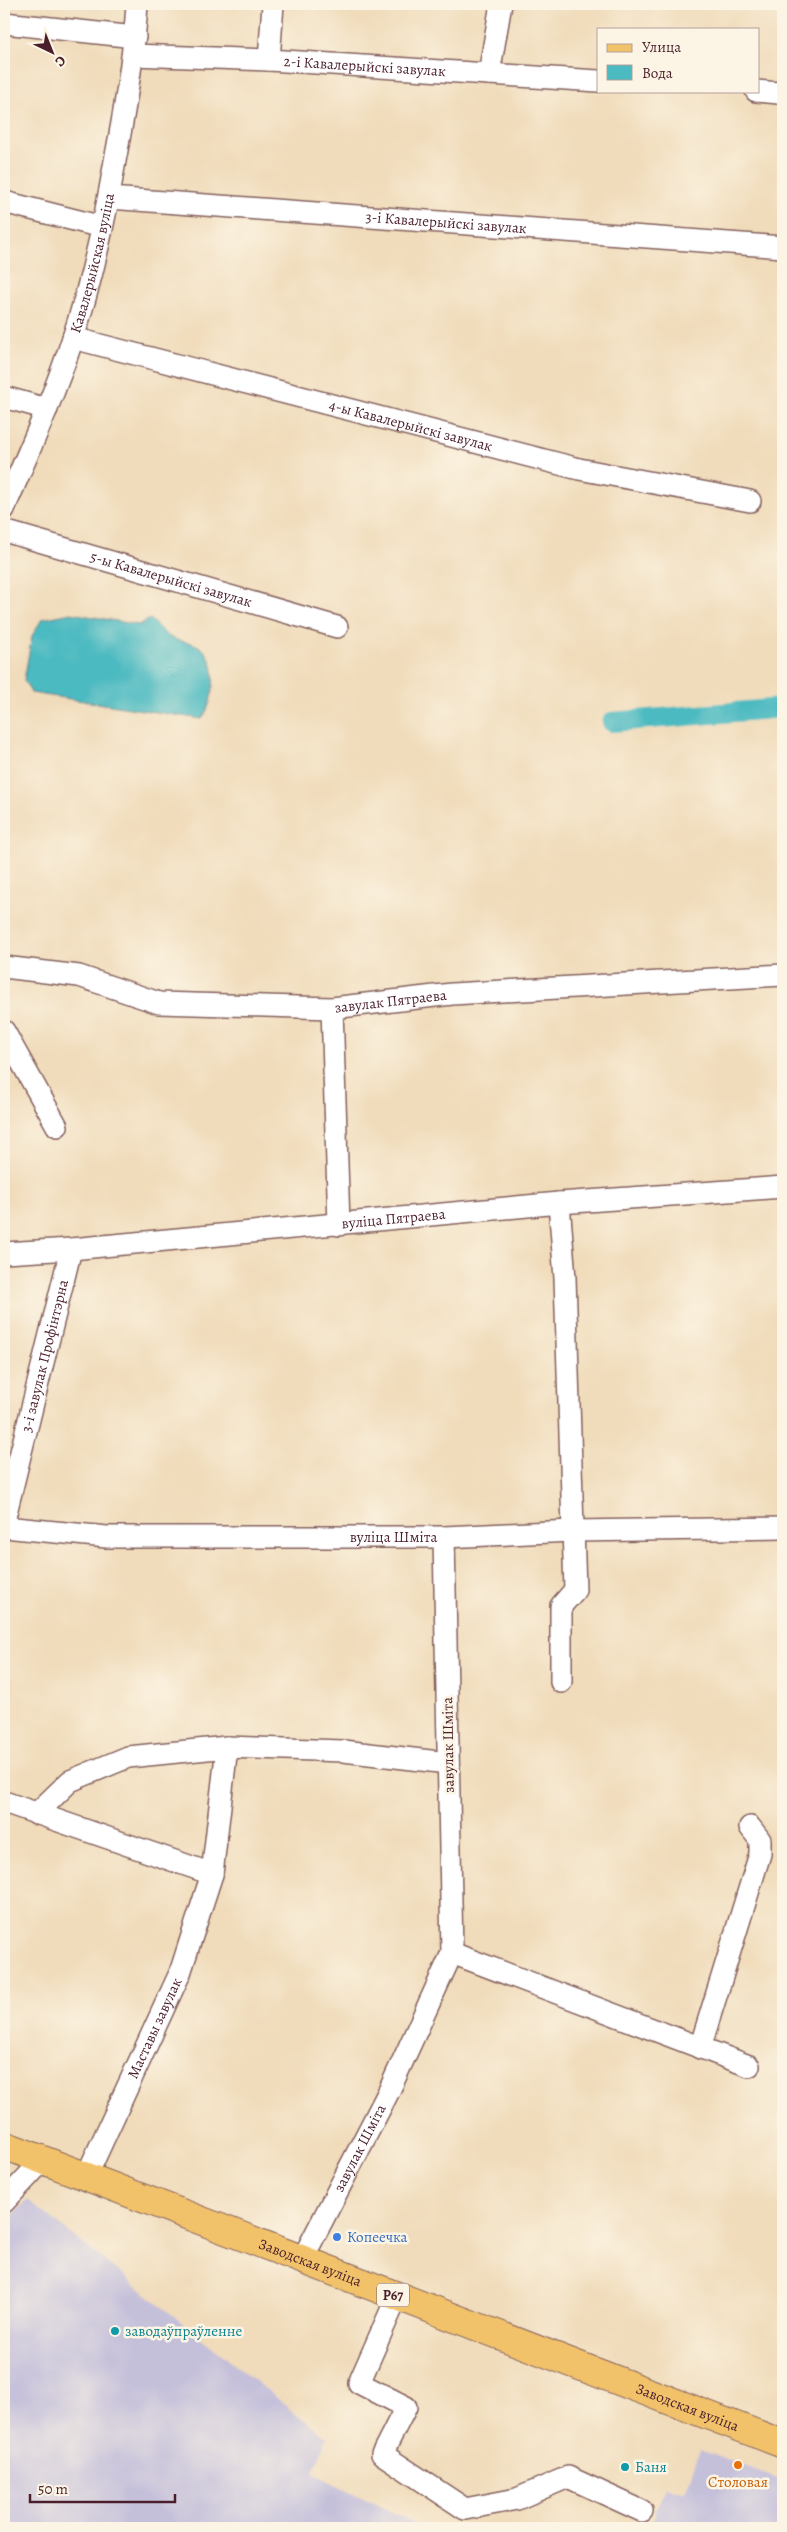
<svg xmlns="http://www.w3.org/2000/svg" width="787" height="2532" font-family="Alegreya,serif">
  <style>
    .industrial { fill: #c5c0da }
    .water { fill: #4bbac1; stroke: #4a6c76 }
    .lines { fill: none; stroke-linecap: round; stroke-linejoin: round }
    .canal { stroke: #4bbac1; stroke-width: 20 }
    .minor-casing { stroke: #84615d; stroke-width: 24 }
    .major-casing { stroke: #84615d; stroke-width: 30 }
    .minor { stroke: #fff; stroke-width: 21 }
    .major { stroke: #f2c26a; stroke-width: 28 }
    .shop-dot { fill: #3f7fe0; stroke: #fcf5e5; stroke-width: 2 }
    .culture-dot { fill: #0f9aa8; stroke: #fcf5e5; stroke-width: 2 }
    .food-dot { fill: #e8710a; stroke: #fcf5e5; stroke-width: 2 }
    .labels { text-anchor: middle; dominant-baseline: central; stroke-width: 5; stroke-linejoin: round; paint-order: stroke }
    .shield { fill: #fcf5e5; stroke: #7f5f63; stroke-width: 1 }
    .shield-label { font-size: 14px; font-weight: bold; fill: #4a1f2b }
    .street-label { font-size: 15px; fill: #4a1f2b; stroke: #fcf5e5 }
    .shop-label { font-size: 15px; fill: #366cbe; stroke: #fcf5e5; text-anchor: start }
    .culture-label { font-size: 15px; fill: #0d838f; stroke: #fcf5e5; text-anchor: start }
    .food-label { font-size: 15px; fill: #c56008; stroke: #fcf5e5 }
  </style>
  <rect width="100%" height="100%" fill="#fcf5e5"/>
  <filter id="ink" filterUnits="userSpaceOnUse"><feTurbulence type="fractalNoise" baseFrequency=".02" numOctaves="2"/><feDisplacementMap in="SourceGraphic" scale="10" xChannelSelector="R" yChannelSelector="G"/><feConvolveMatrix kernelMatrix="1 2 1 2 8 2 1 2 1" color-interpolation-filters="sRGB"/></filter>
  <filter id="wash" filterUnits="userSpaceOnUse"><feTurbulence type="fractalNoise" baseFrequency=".0096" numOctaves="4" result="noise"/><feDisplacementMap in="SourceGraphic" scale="20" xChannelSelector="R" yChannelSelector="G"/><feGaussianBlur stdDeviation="1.12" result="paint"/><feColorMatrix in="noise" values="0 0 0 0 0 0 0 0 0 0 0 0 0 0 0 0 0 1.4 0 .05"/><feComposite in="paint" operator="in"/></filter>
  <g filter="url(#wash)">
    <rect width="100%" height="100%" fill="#f0dbba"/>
    <g class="industrial">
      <polygon points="28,2200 327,2438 313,2473 424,2528 4,2528 4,2224"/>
      <polygon points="700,2450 783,2480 783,2528 650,2528 665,2486 685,2492"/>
    </g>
    <path class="water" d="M71,613l68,12 11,-6c7,6 15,17 24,20 8,3 19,3 26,8 21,14 14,55 2,72l-171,-26 -7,-13 8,-44 10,-17z"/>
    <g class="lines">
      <polyline class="canal" points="612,722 783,708"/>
    </g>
  </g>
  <g filter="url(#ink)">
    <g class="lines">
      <g class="minor-casing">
        <g id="minor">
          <polyline points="4,23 135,37"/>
          <path id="s1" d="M133,55l136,5 329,21"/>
          <polyline points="269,60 273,4"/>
          <polyline points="489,74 501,4"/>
          <polyline points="756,91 779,93"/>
          <path id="s2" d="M109,198l674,49"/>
          <polyline points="4,202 102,227"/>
          <path id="s3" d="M73,338l506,131 171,32"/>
          <polyline points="4,397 47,409"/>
          <path id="s4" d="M4,509c24,-56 50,-113 69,-171 19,-58 32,-118 42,-177 10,-52 19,-104 22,-157"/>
          <path id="s5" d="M4,531l333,96"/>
          <path id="s6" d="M4,967l75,9 80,27 173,5 120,-14 331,-19"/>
          <polyline points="332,1008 339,1225"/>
          <polyline points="4,1031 57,1126"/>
          <polyline points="559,1203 565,1278 575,1590 561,1606 561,1682"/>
          <path id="s7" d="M4,1253l67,-4 488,-46 224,-16"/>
          <path id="s8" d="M4,1521l67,-272"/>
          <path id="s9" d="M4,1527l103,10h337l128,-6 211,-3"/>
          <polyline points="4,1802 212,1874"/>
          <polyline points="36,1814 70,1781 128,1757 227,1747 343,1751 448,1763"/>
          <polyline points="452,1953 749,2066"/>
          <polyline points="700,2048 760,1854 760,1840 750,1827"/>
          <path id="s10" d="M86,2177l94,-204 32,-99 15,-127"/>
          <polyline points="4,2202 43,2160"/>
          <path id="s11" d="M302,2260l87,-169 63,-138 -8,-416"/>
          <polyline points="397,2297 359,2383 406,2407 382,2454 465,2509 517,2499 568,2477 642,2511"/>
        </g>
      </g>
      <g class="major-casing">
        <g id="major">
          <path id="s12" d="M4,2145l779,299"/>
        </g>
      </g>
      <use href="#minor" class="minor"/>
      <use href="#major" class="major"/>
    </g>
  </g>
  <circle class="shop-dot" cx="337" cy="2237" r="5"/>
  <g class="culture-dot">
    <circle cx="115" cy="2331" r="5"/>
    <circle cx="625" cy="2467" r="5"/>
  </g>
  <circle class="food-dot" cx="738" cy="2465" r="5"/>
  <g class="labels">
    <rect class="shield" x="377" y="2283.5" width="32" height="23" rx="4"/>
    <g class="shield-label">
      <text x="393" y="2295">Р67</text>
    </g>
    <g class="street-label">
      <text stroke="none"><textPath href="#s1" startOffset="232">2-і Кавалерыйскі завулак</textPath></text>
      <text stroke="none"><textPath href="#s2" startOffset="338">3-і Кавалерыйскі завулак</textPath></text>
      <text stroke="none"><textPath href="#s4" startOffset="262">Кавалерыйская вуліца</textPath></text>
      <text stroke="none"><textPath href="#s3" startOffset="349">4-ы Кавалерыйскі завулак</textPath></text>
      <text stroke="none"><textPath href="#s5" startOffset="174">5-ы Кавалерыйскі завулак</textPath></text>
      <text stroke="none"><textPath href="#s6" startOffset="392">завулак Пятраева</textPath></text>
      <text stroke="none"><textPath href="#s7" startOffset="391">вуліца Пятраева</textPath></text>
      <text stroke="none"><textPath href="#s8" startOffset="170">3-і завулак Профінтэрна</textPath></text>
      <text stroke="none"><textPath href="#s9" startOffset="390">вуліца Шміта</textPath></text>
      <text transform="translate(448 1745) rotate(-91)">завулак Шміта</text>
      <text stroke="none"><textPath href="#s10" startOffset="164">Маставы завулак</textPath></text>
      <text stroke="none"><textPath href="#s11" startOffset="126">завулак Шміта</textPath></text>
      <text stroke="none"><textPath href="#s12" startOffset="328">Заводская вуліца</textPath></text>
      <text stroke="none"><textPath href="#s12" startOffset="732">Заводская вуліца</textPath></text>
    </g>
    <g class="shop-label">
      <text x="347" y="2237">Копеечка</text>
    </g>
    <g class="culture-label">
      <text x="125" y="2331">заводаўпраўленне</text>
      <text x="635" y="2467">Баня</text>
    </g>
    <g class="food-label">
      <text x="738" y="2482">Столовая</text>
    </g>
  </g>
  <rect width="787" height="2532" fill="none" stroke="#fcf5e5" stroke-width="20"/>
  <rect x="597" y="28" width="162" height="65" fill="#fcf5e5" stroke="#b59f9b"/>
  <rect x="607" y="44" width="25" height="8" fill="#f2c26a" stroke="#b59f9b"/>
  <text x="642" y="52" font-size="15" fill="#4a1f2b">Улица</text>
  <rect x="607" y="65" width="25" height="15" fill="#4bbac1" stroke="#b59f9b"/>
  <text x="642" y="78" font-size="15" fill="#4a1f2b">Вода</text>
  <g transform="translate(52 52) rotate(137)" stroke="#fcf5e5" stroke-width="4" paint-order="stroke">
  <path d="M0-4L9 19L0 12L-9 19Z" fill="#4a1f2b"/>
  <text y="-8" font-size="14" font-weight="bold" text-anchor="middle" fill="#4a1f2b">С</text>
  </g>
  <path d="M30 2494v8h145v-8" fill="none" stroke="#4a1f2b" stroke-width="2.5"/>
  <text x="38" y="2494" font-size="15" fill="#4a1f2b" stroke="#fcf5e5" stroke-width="4" paint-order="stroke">50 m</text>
</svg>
